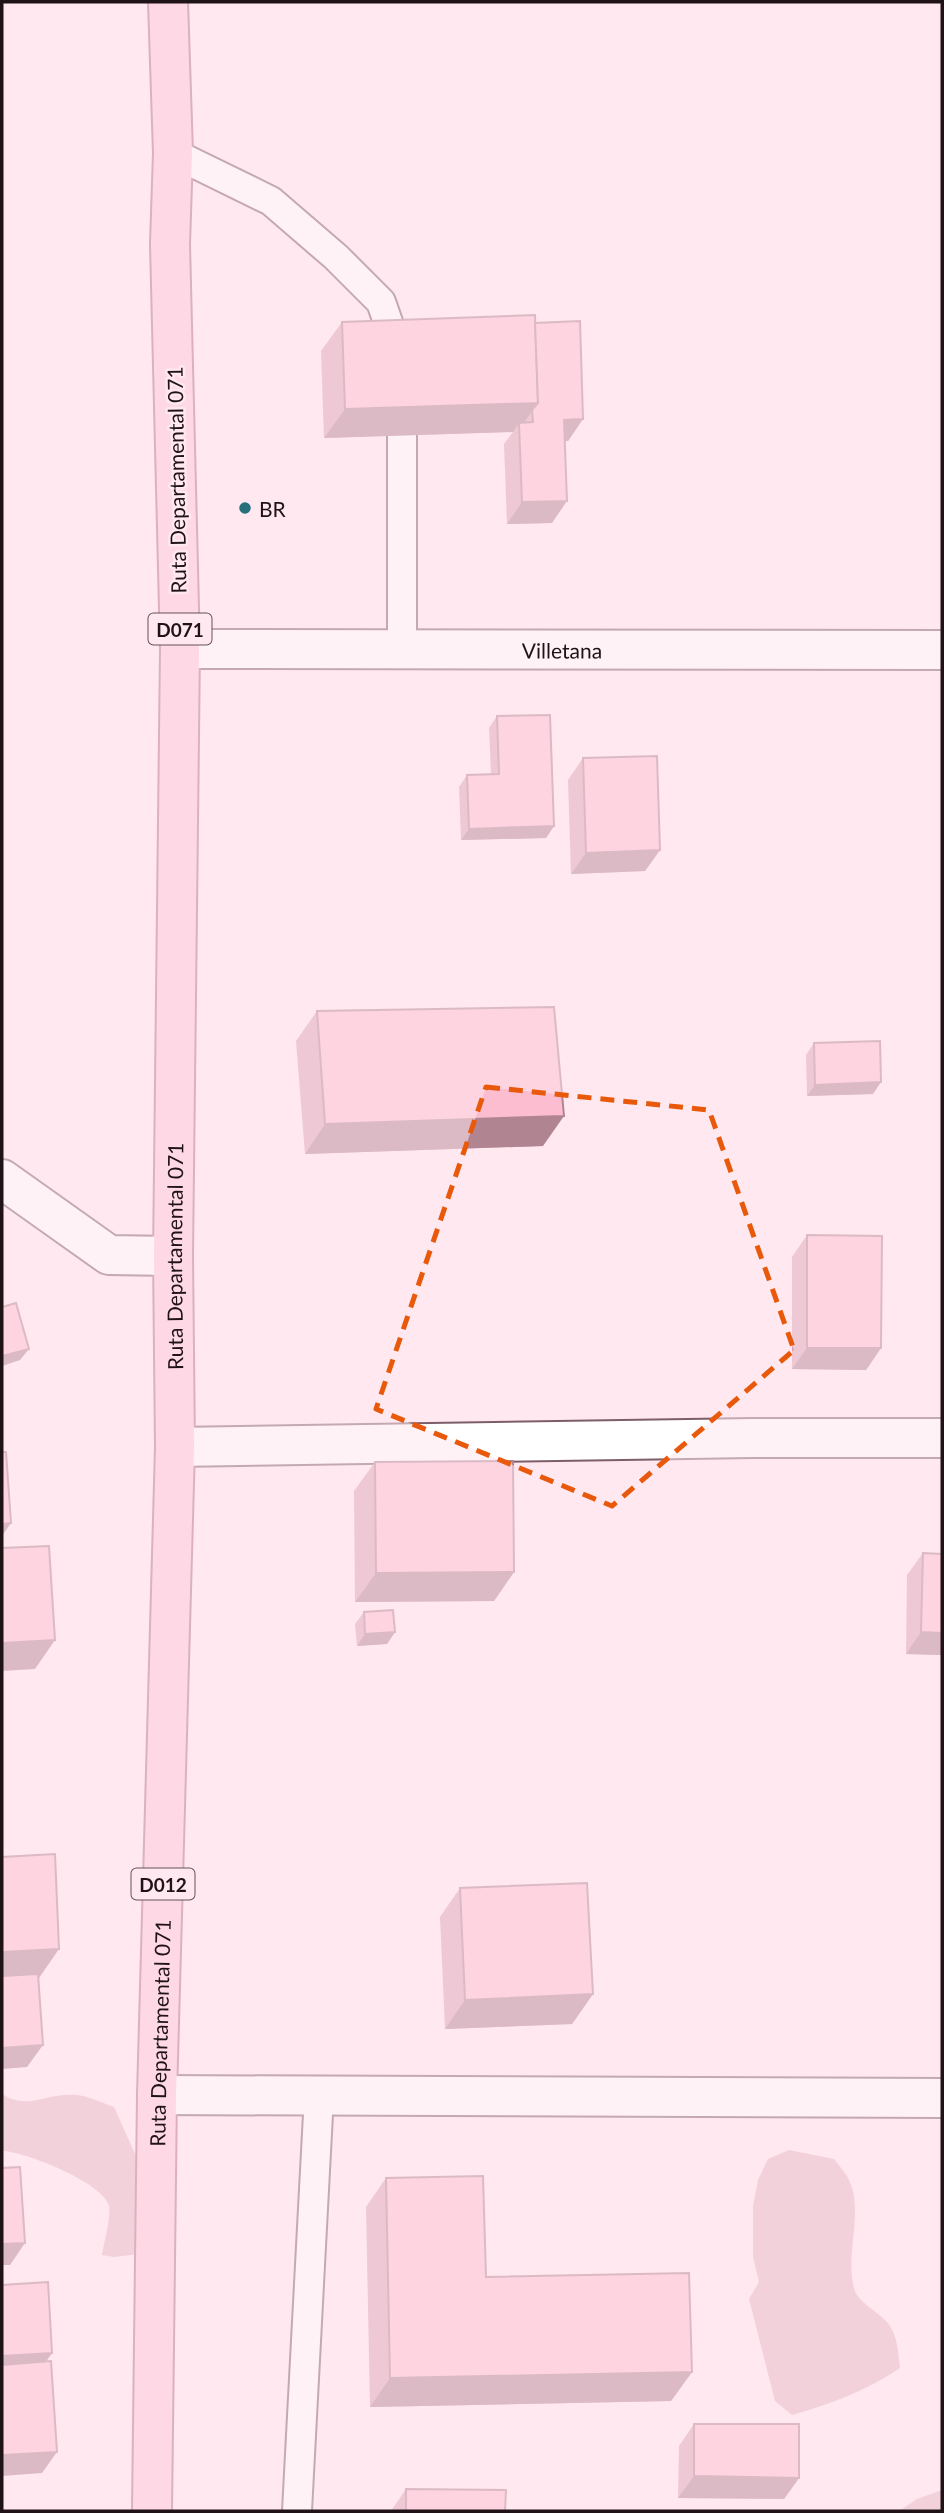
<svg xmlns="http://www.w3.org/2000/svg" width="944" height="2513" font-family="Lato,sans-serif">
  <style>
    .green { fill: #e2b6c3 }
    .lines { fill: none; stroke-linecap: round; stroke-linejoin: round }
    .service-casing { stroke: #7d5e68; stroke-width: 32 }
    .minor-casing { stroke: #7d5e68; stroke-width: 42 }
    .secondary-casing { stroke: #7d5e68; stroke-width: 42 }
    .primary-casing { stroke: #af7085; stroke-width: 42 }
    .service { stroke: #fff; stroke-width: 28 }
    .minor { stroke: #fff; stroke-width: 38 }
    .secondary { stroke: #fff; stroke-width: 38 }
    .primary { stroke: #fdc7d9; stroke-width: 38 }
    .wall { fill: #daa3b4 }
    .shaded-wall { fill: #b18492 }
    .building { fill: #fdbdd1; stroke: #b18492; stroke-width: 2 }
    .marked { fill: none; stroke: #e8590c; stroke-width: 5; stroke-dasharray: 14 9; stroke-linejoin: round }
    .poi-dot { fill: #27707a; stroke: #ffe8ef; stroke-width: 2.5 }
    .labels { text-anchor: middle; dominant-baseline: central; stroke-width: 5; stroke-linejoin: round; paint-order: stroke }
    .shield { fill: #ffe8ef; stroke: #635358; stroke-width: 2 }
    .shield-label { font-size: 19px; font-weight: bold; fill: #201317 }
    .street-label { font-size: 21px; fill: #201317; stroke: #ffe8ef }
    .poi-label { font-size: 21px; fill: #201317; stroke: #ffe8ef; text-anchor: start }
  </style>
  <rect width="100%" height="100%" fill="#ffe8ef"/>
  <g class="green">
    <path d="M2,2094c26,17 45,-2 75,1 12,1 25,8 37,12l44,98 -19,49 -25,3 -12,-2c2,-12 9,-38 7,-49 -5,-23 -85,-55 -107,-55z"/>
    <path d="M789,2150l45,9c4,5 9,11 13,17 19,34 -3,76 7,112 3,14 23,23 33,34 11,13 11,31 13,46 -34,23 -69,36 -108,47l-17,-14 -26,-102 10,-17 -6,-25v-51l5,-26 10,-21z"/>
    <polygon points="942,2490 942,2511 899,2511 917,2499"/>
  </g>
  <g class="lines">
    <g class="service-casing">
      <g id="service">
        <polyline points="173,153 271,201 336,257 381,302 397,348"/>
        <polyline points="402,650 402,436"/>
        <polyline points="297,2511 319,2095"/>
      </g>
    </g>
    <g class="minor-casing">
      <g id="minor">
        <path id="s1" d="M180,649l762,1"/>
        <polyline points="175,1447 753,1438 942,1438"/>
        <polyline points="157,2095 942,2098"/>
      </g>
    </g>
    <g class="secondary-casing">
      <polyline id="secondary" points="2,1179 109,1255 173,1256"/>
    </g>
    <g class="primary-casing">
      <g id="primary">
        <path id="s2" d="M152,2511l5,-416 18,-648 -2,-191 7,-607 -10,-405 3,-91 -5,-151"/>
      </g>
    </g>
    <use href="#service" class="service"/>
    <use href="#minor" class="minor"/>
    <use href="#secondary" class="secondary"/>
    <use href="#primary" class="primary"/>
  </g>
  <g class="wall">
    <polygon points="342,322 535,323 583,419 568,441 565,441 552,523 507,524 504,444 513,432 324,438 321,351"/>
    <polygon points="497,716 554,826 546,838 461,840 459,787 467,775 491,774 489,728"/>
    <polygon points="583,758 660,850 645,871 571,874 568,780"/>
    <polygon points="317,1011 543,1146 305,1154 296,1041"/>
    <polygon points="814,1043 873,1094 807,1096 806,1055"/>
    <polygon points="807,1235 881,1348 866,1370 792,1369 792,1257"/>
    <polygon points="375,1462 514,1572 494,1601 355,1602 354,1491"/>
    <polygon points="923,1553 942,1554 942,1655 906,1654 907,1575"/>
    <polygon points="364,1612 395,1632 387,1644 357,1646 355,1624"/>
    <polygon points="460,1888 593,1994 572,2024 445,2029 440,1917"/>
    <polygon points="386,2178 486,2277 692,2372 671,2401 370,2407 366,2207"/>
    <polygon points="694,2424 799,2478 784,2499 678,2498 679,2446"/>
    <polygon points="406,2489 505,2511 391,2511"/>
  </g>
  <g class="shaded-wall">
    <polygon points="538,403 520,428 519,423 513,432 324,438 345,409"/>
    <polygon points="583,419 568,441 549,442 564,420"/>
    <polygon points="567,501 552,523 507,524 522,502"/>
    <polygon points="554,826 546,838 461,840 469,829"/>
    <polygon points="660,850 645,871 571,874 586,853"/>
    <polygon points="881,1082 873,1094 807,1096 815,1085"/>
    <polygon points="564,1116 543,1146 305,1154 325,1124"/>
    <polygon points="807,1348 881,1348 866,1370 792,1369"/>
    <polygon points="29,1349 20,1360 2,1366 2,1356"/>
    <polygon points="11,1523 2,1536 2,1524"/>
    <polygon points="514,1572 494,1601 355,1602 376,1573"/>
    <polygon points="395,1632 387,1644 357,1646 365,1634"/>
    <polygon points="921,1632 942,1633 942,1655 906,1654"/>
    <polygon points="55,1640 35,1669 2,1671 2,1643"/>
    <polygon points="59,1949 39,1978 2,1980 2,1952"/>
    <polygon points="593,1994 572,2024 445,2029 465,2000"/>
    <polygon points="43,2045 27,2067 2,2069 2,2048"/>
    <polygon points="25,2243 10,2265 2,2265 2,2244"/>
    <polygon points="52,2353 37,2375 2,2377 2,2356"/>
    <polygon points="692,2372 671,2401 370,2407 390,2378"/>
    <polygon points="57,2452 42,2473 2,2476 2,2455"/>
    <polygon points="694,2476 799,2478 784,2499 678,2498"/>
  </g>
  <g class="building">
    <polygon points="535,315 538,403 345,409 342,322"/>
    <polygon points="580,321 583,419 564,420 567,501 522,502 519,423 533,422 532,410 538,403 535,323"/>
    <polygon points="550,715 554,826 469,829 467,775 499,774 497,716"/>
    <polygon points="657,756 660,850 586,853 583,758"/>
    <polygon points="554,1007 564,1116 325,1124 317,1011"/>
    <polygon points="880,1041 881,1082 815,1085 814,1043"/>
    <polygon points="807,1235 882,1236 881,1348 807,1348"/>
    <polygon points="16,1303 29,1349 2,1356 2,1307"/>
    <polygon points="2,1452 6,1452 11,1523 2,1524"/>
    <polygon points="513,1461 514,1572 376,1573 375,1462"/>
    <polygon points="49,1546 55,1640 2,1643 2,1548"/>
    <polygon points="923,1553 942,1554 942,1633 921,1632"/>
    <polygon points="393,1610 395,1632 365,1634 364,1612"/>
    <polygon points="55,1854 59,1949 2,1952 2,1857"/>
    <polygon points="587,1883 593,1994 465,2000 460,1888"/>
    <polygon points="38,1974 43,2045 2,2048 2,1976"/>
    <polygon points="20,2167 25,2243 2,2244 2,2168"/>
    <polygon points="483,2176 486,2277 689,2273 692,2372 390,2378 386,2178"/>
    <polygon points="48,2282 52,2353 2,2356 2,2285"/>
    <polygon points="51,2361 57,2452 2,2455 2,2365"/>
    <polygon points="694,2424 799,2424 799,2478 694,2476"/>
    <polygon points="406,2489 506,2490 505,2511 406,2511"/>
  </g>
  <path d="M0 0H944V2513H0ZM486,1087l223,23 85,240 -182,156 -236,-97z" fill="#ffe8ef" fill-opacity=".55" fill-rule="evenodd"/>
  <path class="marked" d="M486,1087l223,23 85,240 -182,156 -236,-97z"/>
  <circle class="poi-dot" cx="245" cy="508" r="7"/>
  <g class="labels">
    <g class="shield">
      <rect x="148.5" y="613.5" width="63" height="31" rx="5"/>
      <rect x="131.5" y="1868.5" width="63" height="31" rx="5"/>
    </g>
    <g class="shield-label">
      <text x="180" y="629">D071</text>
      <text x="163" y="1884">D012</text>
    </g>
    <g class="street-label">
      <text transform="translate(176 480) rotate(-91)">Ruta Departamental 071</text>
      <text stroke="none"><textPath href="#s1" startOffset="382">Villetana</textPath></text>
      <text stroke="none"><textPath href="#s2" startOffset="1255">Ruta Departamental 071</textPath></text>
      <text stroke="none"><textPath href="#s2" startOffset="478">Ruta Departamental 071</textPath></text>
    </g>
    <g class="poi-label">
      <text x="259" y="508">BR</text>
    </g>
  </g>
  <rect width="944" height="2513" fill="none" stroke="#201317" stroke-width="7"/>
</svg>
